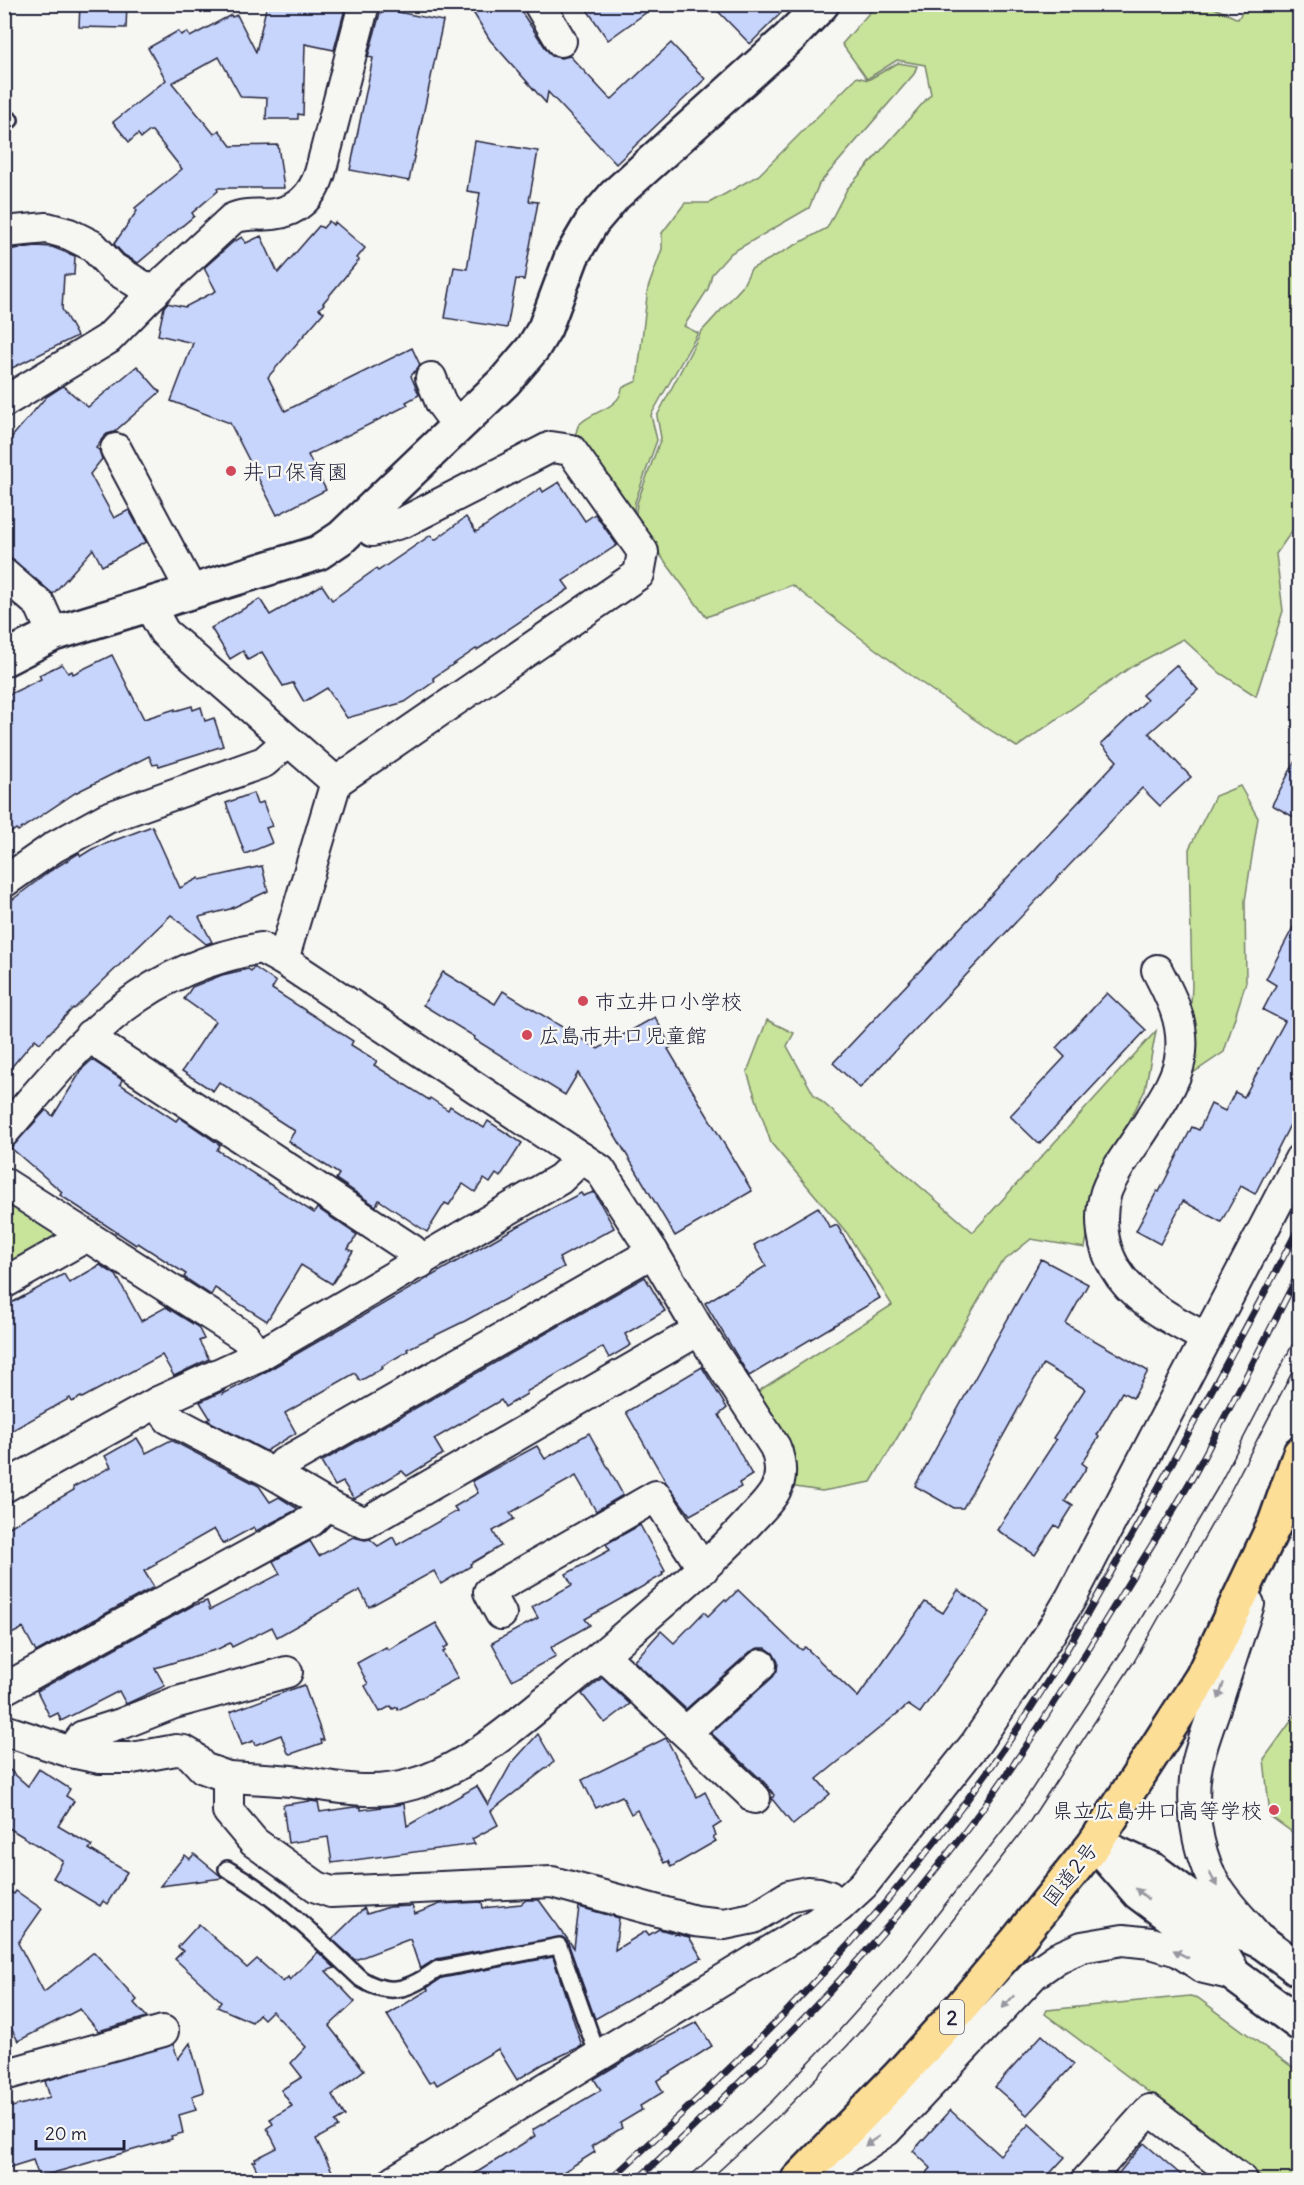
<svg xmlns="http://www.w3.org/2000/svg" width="1304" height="2185" font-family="Delius,'Klee One',sans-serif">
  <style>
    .green { fill: #c8e39a; stroke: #75826a; stroke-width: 1.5 }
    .building { fill: #c7d4fb; stroke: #22223b; stroke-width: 1.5 }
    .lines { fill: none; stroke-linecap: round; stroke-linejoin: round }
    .service-casing { stroke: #22223b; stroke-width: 20 }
    .minor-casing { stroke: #22223b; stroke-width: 34 }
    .tertiary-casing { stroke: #22223b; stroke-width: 38 }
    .trunk-casing { stroke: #22223b; stroke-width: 38 }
    .service { stroke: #f6f6f2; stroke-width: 15 }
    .minor { stroke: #f6f6f2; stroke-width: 30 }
    .tertiary { stroke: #f6f6f2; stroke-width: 33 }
    .trunk { stroke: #fdde96; stroke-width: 33 }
    .tram { stroke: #22223b; stroke-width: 1.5 }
    .rail-casing { stroke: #22223b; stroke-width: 7 }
    .rail { stroke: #f6f6f2; stroke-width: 4.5; stroke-dasharray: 14; stroke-linecap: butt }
    .oneway { fill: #9797a0 }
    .poi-dot { fill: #d1495b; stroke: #f6f6f2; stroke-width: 2 }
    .labels { text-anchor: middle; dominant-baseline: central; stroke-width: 5; stroke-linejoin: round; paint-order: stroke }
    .shield { fill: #f6f6f2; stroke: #626272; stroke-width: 1.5 }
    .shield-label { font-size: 20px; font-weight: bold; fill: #22223b }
    .poi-label { font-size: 21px; fill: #22223b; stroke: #f6f6f2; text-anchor: start }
    .street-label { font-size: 21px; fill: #22223b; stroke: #f6f6f2 }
  </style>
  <rect width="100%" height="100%" fill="#f6f6f2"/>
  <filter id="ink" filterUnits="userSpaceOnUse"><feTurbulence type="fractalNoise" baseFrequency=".0167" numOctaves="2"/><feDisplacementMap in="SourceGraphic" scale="12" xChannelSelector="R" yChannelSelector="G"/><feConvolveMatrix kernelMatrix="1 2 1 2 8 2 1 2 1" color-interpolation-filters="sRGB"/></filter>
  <g filter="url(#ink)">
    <g class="green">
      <path d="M1206,4l32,15 8,-14h53v516l-23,33 7,57 -27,85 -36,-23 -37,-34 -52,28 -114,80c-79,-49 -152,-105 -225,-162l-86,32 -71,-96 2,-18 24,-65 -4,-22 44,-84 41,-45 9,-18 76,-41 20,-39 84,-95 -6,-29 -28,-5 -30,19 -25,-35 34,-39z"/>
      <path d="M898,63l19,3 -3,8 -95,110 -10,24 -78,45 -19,21 -4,15 -24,37 14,7 -47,82 6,25 -22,62 -2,18 -58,-84c1,-3 2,-7 3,-10 11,-15 42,-16 44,-38l15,-7 11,-93 14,-39v-16l23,-30h24l50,-28 98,-98 11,3z"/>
      <polygon points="1240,786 1258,818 1245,901 1246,982 1224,1052 1187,1077 1192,986 1189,849 1215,796"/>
      <polygon points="767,1020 794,1033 787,1046 814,1095 973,1232 1156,1031 1145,1090 1096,1187 1085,1248 1031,1239 1000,1264 871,1482 822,1491 789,1486 793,1448 757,1392 892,1305 847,1233 771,1143 747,1072"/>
      <polygon points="5,1192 60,1232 58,1245 5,1274"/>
      <polygon points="1299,1710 1299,1837 1270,1816 1264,1759"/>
      <polygon points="1190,1996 1198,1998 1299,2072 1299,2180 1265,2180 1045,2014 1047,2010"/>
    </g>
    <g class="building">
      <polygon points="80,4 127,4 126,28 79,27"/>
      <polygon points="267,4 346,5 334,50 305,44 303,115 298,114 298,119 266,119 267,98 241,97 219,57 172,83 214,134 219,130 231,146 278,145 284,188 217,188 218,191 192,213 194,216 138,263 124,255 114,244 137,211 135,208 182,169 152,131 150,131 141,138 138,134 129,142 113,122 166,80 148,48 178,31 181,35 187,32 190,37 231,15 232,17 237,15 256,52"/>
      <polygon points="468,4 516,4 547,50 552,56 561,58 570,56 611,100 671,43 705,79 616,164 548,92 546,103 490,40"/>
      <polygon points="583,4 658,4 608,40"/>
      <polygon points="711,4 790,4 750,44"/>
      <polygon points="383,9 443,21 409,181 350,170 373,58 368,57 380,13 383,13"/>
      <polygon points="475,141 538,151 529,201 538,202 524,280 516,279 507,328 445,318 454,267 467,269 480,193 467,191"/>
      <polygon points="329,221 333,225 335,222 365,248 357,258 359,260 323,303 324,304 319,309 324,312 268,377 285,411 412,348 420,365 411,376 419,395 406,402 408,405 308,455 326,490 277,515 230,423 171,401 193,343 158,335 164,307 167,303 185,307 216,291 204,268 233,242 242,237 246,243 261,236 278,273 319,226 323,228"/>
      <polygon points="36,246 52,247 75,256 74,275 64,275 62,309 77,336 4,372 4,262 7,262 7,250"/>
      <polygon points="137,366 160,392 114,432 107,434 102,439 96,448 99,450 102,459 90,474 114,518 129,510 146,542 102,566 93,549 53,594 15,561 4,555 4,446 46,397 63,386 88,407"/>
      <polygon points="559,482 585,521 595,514 617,545 563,581 569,589 477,650 476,649 433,678 435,681 405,702 347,718 327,688 304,702 293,683 283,686 262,652 248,660 243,651 230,659 211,628 260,599 270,615 322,585 332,600 376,569 378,571 431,535 435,540 466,517 476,532 541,488 543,492"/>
      <polygon points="112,655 144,719 175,709 175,711 192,706 193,710 201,707 205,721 214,718 223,746 159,766 158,764 153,765 149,756 75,793 18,831 16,829 4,838 4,697 41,679 39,675 62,664 68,673 72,671 73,674"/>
      <polygon points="1176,665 1198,690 1149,733 1191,777 1160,806 1142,788 860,1088 833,1063 1117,761 1101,744 1147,700 1142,695"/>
      <polygon points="1299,754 1299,820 1272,805"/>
      <polygon points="253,793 257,804 263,802 272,826 266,828 272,843 245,854 226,803"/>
      <polygon points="152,826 180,888 199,878 200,880 262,866 268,891 230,909 199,917 212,942 206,944 171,915 74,1009 73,1008 40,1043 35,1039 4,1076 4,906 50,871 79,853 81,856 92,849"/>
      <polygon points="1299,916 1299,1107 1255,1194 1241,1186 1221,1222 1183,1201 1160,1244 1136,1231 1157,1191 1159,1192 1192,1127 1199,1130 1211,1104 1225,1111 1235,1092 1244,1097 1285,1021 1263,1010 1276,985 1266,979"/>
      <polygon points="254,967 276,982 272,989 353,1041 351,1045 377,1061 374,1065 429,1100 430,1098 448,1110 450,1106 484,1128 488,1121 522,1143 500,1177 496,1174 490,1183 484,1179 475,1192 463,1184 449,1205 445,1203 427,1232 379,1200 376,1206 336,1179 339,1174 288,1141 295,1131 267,1113 219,1082 213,1091 182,1071 215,1021 184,999 192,987 222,975 248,969 251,971"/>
      <polygon points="443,972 495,1004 503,991 598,1049 655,1017 671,1047 668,1049 752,1191 675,1236 578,1073 565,1095 474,1039 475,1037 423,1005"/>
      <polygon points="1107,993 1146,1030 1039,1144 1010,1116 1065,1057 1056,1048"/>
      <polygon points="92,1060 122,1080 120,1084 176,1121 179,1117 220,1145 217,1150 314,1213 317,1208 357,1235 348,1249 353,1251 332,1284 301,1265 267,1321 215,1288 211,1295 184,1277 186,1274 138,1243 136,1245 60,1195 62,1192 11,1148 46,1110 53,1116 83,1068"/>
      <polygon points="594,1192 614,1228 559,1258 564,1267 465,1321 407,1349 408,1351 382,1366 383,1368 360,1381 355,1373 285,1413 296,1433 266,1451 207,1420 210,1418 200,1402 225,1390 223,1394 267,1371 511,1230 581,1193 583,1196"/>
      <polygon points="818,1207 830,1228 837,1225 880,1298 749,1376 705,1303 766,1266 754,1245"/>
      <polygon points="1041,1259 1088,1284 1066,1324 1148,1371 1133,1398 1122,1392 1097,1435 1099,1437 1082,1463 1087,1467 1065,1501 1073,1506 1059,1528 1055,1525 1035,1555 997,1530 1056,1440 1053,1438 1085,1389 1043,1364 963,1508 954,1508 915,1486"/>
      <polygon points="100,1265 116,1275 141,1321 166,1307 198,1327 204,1339 199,1341 209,1359 174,1376 162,1355 82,1398 81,1397 72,1402 70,1398 4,1435 4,1307 64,1274 69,1283"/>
      <polygon points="645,1277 665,1311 625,1334 631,1345 609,1358 603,1347 526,1392 527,1394 505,1407 501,1400 434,1439 443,1454 407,1476 402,1471 354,1499 343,1482 335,1486 321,1462"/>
      <polygon points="702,1367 727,1408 719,1415 752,1475 739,1483 741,1487 690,1515 667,1484 626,1412"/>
      <polygon points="589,1433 623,1495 596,1511 576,1476 510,1513 514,1519 493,1531 501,1546 470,1564 471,1566 441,1584 434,1571 369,1607 360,1590 277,1637 272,1627 232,1647 230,1643 218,1649 155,1668 165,1686 126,1704 119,1691 61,1721 58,1713 50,1717 37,1691 192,1606 207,1601 210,1610 280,1574 273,1561 310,1541 319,1556 353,1537 365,1540 370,1539 378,1546 393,1537 397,1545 457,1511 454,1507 478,1493 472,1481 537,1446 545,1459"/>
      <polygon points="137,1438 146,1453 171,1440 259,1486 270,1502 279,1497 298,1509 256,1531 254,1527 223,1544 214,1529 156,1562 157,1564 144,1571 154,1587 36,1652 23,1628 4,1638 4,1530 74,1490 73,1487 111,1467 105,1456"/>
      <polygon points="640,1525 665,1571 662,1573 663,1575 585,1619 590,1625 551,1647 556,1656 512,1680 492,1643 538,1618 532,1607 572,1585 566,1574 610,1550 606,1544"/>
      <polygon points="738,1590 793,1643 802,1650 805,1647 858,1697 925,1602 943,1613 958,1590 990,1612 920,1713 908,1705 817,1779 830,1794 793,1825 772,1799 774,1795 767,1785 711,1733 773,1677 777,1671 778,1662 773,1653 766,1648 758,1648 750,1652 686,1709 634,1661 661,1631 674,1643 704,1612 708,1616 725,1599 727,1601"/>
      <polygon points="436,1623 449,1645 444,1648 445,1651 443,1652 458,1678 398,1710 397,1707 393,1709 391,1706 380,1712 365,1686 368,1684 357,1663 386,1647 388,1650"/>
      <polygon points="602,1678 630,1704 605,1723 582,1694"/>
      <polygon points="304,1685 324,1740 321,1740 322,1743 291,1754 288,1753 281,1735 255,1745 253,1741 242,1745 230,1712"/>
      <polygon points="538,1734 554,1762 491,1811 498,1825 472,1839 475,1844 332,1863 328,1837 288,1843 283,1805 310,1801 318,1802 320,1812 354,1807 361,1807 361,1810 404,1804 407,1826 477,1786 488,1805 511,1764"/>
      <polygon points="666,1738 697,1797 705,1792 721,1823 713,1828 716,1835 713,1837 716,1841 671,1867 668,1861 664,1863 637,1810 631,1814 622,1796 596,1808 582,1780"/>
      <polygon points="4,1765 28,1786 39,1769 70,1789 66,1796 74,1801 58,1826 92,1846 89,1849 127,1872 107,1904 103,1901 100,1906 53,1878 63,1861 4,1825"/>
      <polygon points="194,1854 223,1878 160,1886 185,1855 190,1859"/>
      <polygon points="4,1888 14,1894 16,1891 42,1909 18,1943 44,1992 94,1952 137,2000 134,2003 147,2017 98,2031 80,2009 18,2041 4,2015"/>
      <polygon points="526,1900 539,1900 574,1948 579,1907 619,1918 615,1950 646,1931 649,1935 659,1929 673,1933 674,1935 676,1934 689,1937 702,1958 595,2019 568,1943 562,1937 436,1959 420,1969 410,1939 355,1960 332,1939 364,1908 367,1914 389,1907 412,1906 415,1914 440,1904 482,1902 483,1908 521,1904"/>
      <polygon points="199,1924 247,1968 257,1959 283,1982 288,1977 290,1980 318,1952 335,1968 326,1971 355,2002 329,2026 364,2070 332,2095 345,2116 335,2122 338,2127 316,2139 337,2181 262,2181 253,2162 256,2161 255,2159 277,2148 267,2128 273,2124 270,2119 292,2106 281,2090 302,2077 291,2063 306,2047 272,2011 264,2019 259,2014 252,2022 217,2007 221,2001 175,1959 183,1951 178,1947"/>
      <polygon points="553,1957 582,2046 543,2064 517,2080 498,2049 437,2085 434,2080 429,2083 387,2015 428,1990 427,1988 442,1978"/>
      <polygon points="697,2022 712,2046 657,2081 663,2092 640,2106 642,2110 620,2123 622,2128 592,2146 595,2152 549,2181 463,2181 535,2136 532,2130 601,2090 594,2079 639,2052"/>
      <polygon points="1042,2035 1074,2064 1027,2115 995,2087"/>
      <polygon points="190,2043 204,2092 192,2096 196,2110 179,2115 183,2133 171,2136 172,2139 39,2177 33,2160 4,2169 4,2109 50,2097 45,2081 173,2044 178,2059"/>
      <polygon points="950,2110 1000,2155 1029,2124 1065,2157 1043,2181 920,2181 931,2168 913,2151"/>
      <polygon points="1144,2143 1188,2181 1112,2181"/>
    </g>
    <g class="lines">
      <g class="service-casing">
        <g id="service">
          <polyline points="4,121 10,120"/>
          <path d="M227,1869c51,28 92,71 134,110 30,19 50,9 77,-10l121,-23 39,110"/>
        </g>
      </g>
      <g class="minor-casing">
        <g id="minor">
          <polyline points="539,4 561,41"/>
          <polyline points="4,232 47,228 69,234 93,246 113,268 154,293"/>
          <polyline points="431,378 441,403 458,426"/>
          <path d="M4,402l104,-63 58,-59 66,-61c14,-7 28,-3 42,-5 24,-3 39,-19 46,-41l44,-169"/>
          <polyline points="116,449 192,592"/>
          <polyline points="4,574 40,605 53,634"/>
          <polyline points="149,605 164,632 336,782"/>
          <polyline points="4,882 54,847 107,818 264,762 288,741"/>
          <path d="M1157,970c14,27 27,51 24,82 -2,26 -21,52 -35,74 -13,21 -31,42 -40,66 -4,13 -5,27 -3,41 7,56 58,81 103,105"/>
          <polyline points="90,1035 106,1049 412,1250 420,1263"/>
          <path d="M4,1132c78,-90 131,-162 257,-184l22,12"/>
          <polyline points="4,1183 245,1337 258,1356"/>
          <polyline points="4,1283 87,1236"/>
          <polyline points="158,1402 169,1419 274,1474 327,1505 365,1523 699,1330"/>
          <polyline points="274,1474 284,1463 653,1252"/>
          <polyline points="4,1487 158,1402 258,1356 560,1179 582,1158"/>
          <path d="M1249,1604c-10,31 -20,61 -30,92 -7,22 -17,46 -22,69 -7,38 -1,82 16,116 12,23 33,41 49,61"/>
          <polyline points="501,1614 489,1592 656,1496 703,1569"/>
          <polyline points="603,1655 755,1798"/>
          <polyline points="4,1689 311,1521 327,1505"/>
          <polyline points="4,1730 71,1752 100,1758 132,1758 176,1750 184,1751 191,1755 203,1768 228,1777 228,1811 254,1842 317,1887 331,1892 552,1882 695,1921 724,1924 753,1918 789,1896 807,1892 819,1893 829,1896 839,1907"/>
          <polyline points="686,1732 761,1665"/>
          <polyline points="71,1752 83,1736 121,1724 174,1703 287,1672"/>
          <path d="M228,1777c21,1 42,2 63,4 44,5 78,16 122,3 49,-14 92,-50 131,-82 38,-30 75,-61 112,-93 32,-28 64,-55 93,-87 9,-10 20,-20 26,-31 8,-14 5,-31 0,-44l-76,-117 -46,-78 -53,-82 -317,-210 53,-178 303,-208 4,-22 -72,-102 -20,-3 -147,75 -32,9 -11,-11"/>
          <polyline points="4,2075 163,2031"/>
          <polyline points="395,2180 818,1922 839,1907 863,1885 976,1743 1049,1635 1071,1598 1300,1159"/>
          <polyline points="813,2180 886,2131 1034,1974 1057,1958 1082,1947 1123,1940 1151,1943 1178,1951 1204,1968 1234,1975"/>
          <polyline points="1087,2180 1150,2110 1242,2180"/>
        </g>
      </g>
      <g class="tertiary-casing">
        <g id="tertiary">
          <polyline points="4,659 53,634 318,553 342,537 505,381 533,348 545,328 572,256 592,222 615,195 789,38 822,4"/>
          <polyline points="1095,1843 1139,1893 1223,1956 1234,1975 1300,2024"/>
          <polyline points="1107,1849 1153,1870 1232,1929 1262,1942 1300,1970"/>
        </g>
      </g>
      <g class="trunk-casing">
        <polyline id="trunk" points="798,2180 899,2076 956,2013 1015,1943 1095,1843 1202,1677 1275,1523 1300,1453"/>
      </g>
      <use href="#service" class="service"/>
      <use href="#minor" class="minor"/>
      <use href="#tertiary" class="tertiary"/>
      <use href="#trunk" class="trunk"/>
      <g class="tram">
        <polyline points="686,2180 772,2101 836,2034 898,1965 1017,1812 1122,1651 1218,1487 1300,1330"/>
        <polyline points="709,2180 783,2112 848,2045 910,1975 1030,1821 1135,1660 1230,1492 1300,1357"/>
      </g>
      <g class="rail-casing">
        <g id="rail">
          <path d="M610,2180c42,-39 85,-78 126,-118 94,-91 181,-191 257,-298 56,-78 101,-162 148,-245 54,-98 108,-195 159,-294"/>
          <path d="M637,2180c112,-104 219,-208 313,-329 64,-81 118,-168 171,-256 25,-41 51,-81 74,-122 36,-67 71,-135 105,-202"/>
        </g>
      </g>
      <use href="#rail" class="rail"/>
    </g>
    <defs><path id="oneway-solid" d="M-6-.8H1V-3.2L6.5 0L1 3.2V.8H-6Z" transform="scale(1.5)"/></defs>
    <g class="oneway">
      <use href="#oneway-solid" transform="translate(1221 1691) rotate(108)"/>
      <use href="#oneway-solid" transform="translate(1213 1879) rotate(62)"/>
      <use href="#oneway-solid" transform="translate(1142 1894) rotate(-139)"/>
      <use href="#oneway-solid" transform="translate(1181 1954) rotate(-153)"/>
      <use href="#oneway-solid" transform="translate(1008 2002) rotate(133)"/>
      <use href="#oneway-solid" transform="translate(872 2141) rotate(146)"/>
    </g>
  </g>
  <g class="poi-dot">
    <circle cx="231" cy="471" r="6"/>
    <circle cx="583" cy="1001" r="6"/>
    <circle cx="527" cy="1035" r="6"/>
    <circle cx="1274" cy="1810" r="6"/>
  </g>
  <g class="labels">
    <rect class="shield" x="940" y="2000" width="24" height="34" rx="4.5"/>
    <g class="shield-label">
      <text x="952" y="2017">2</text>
    </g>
    <g class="poi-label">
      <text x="243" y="471">井口保育園</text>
      <text x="595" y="1001">市立井口小学校</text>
      <text x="539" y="1035">広島市井口児童館</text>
      <text x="1262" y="1810" text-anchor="end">県立広島井口高等学校</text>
    </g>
    <g class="street-label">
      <text transform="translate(1070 1874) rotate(-52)">国道2号</text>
    </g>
  </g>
  <rect width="1304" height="2185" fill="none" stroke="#f6f6f2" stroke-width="24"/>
  <rect x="12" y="12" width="1280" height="2161" fill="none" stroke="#22223b" stroke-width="2" filter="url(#ink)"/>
  <path d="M36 2140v9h88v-9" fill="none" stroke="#22223b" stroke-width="3"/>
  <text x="45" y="2140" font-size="18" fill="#22223b" stroke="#f6f6f2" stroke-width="4.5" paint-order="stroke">20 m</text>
</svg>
